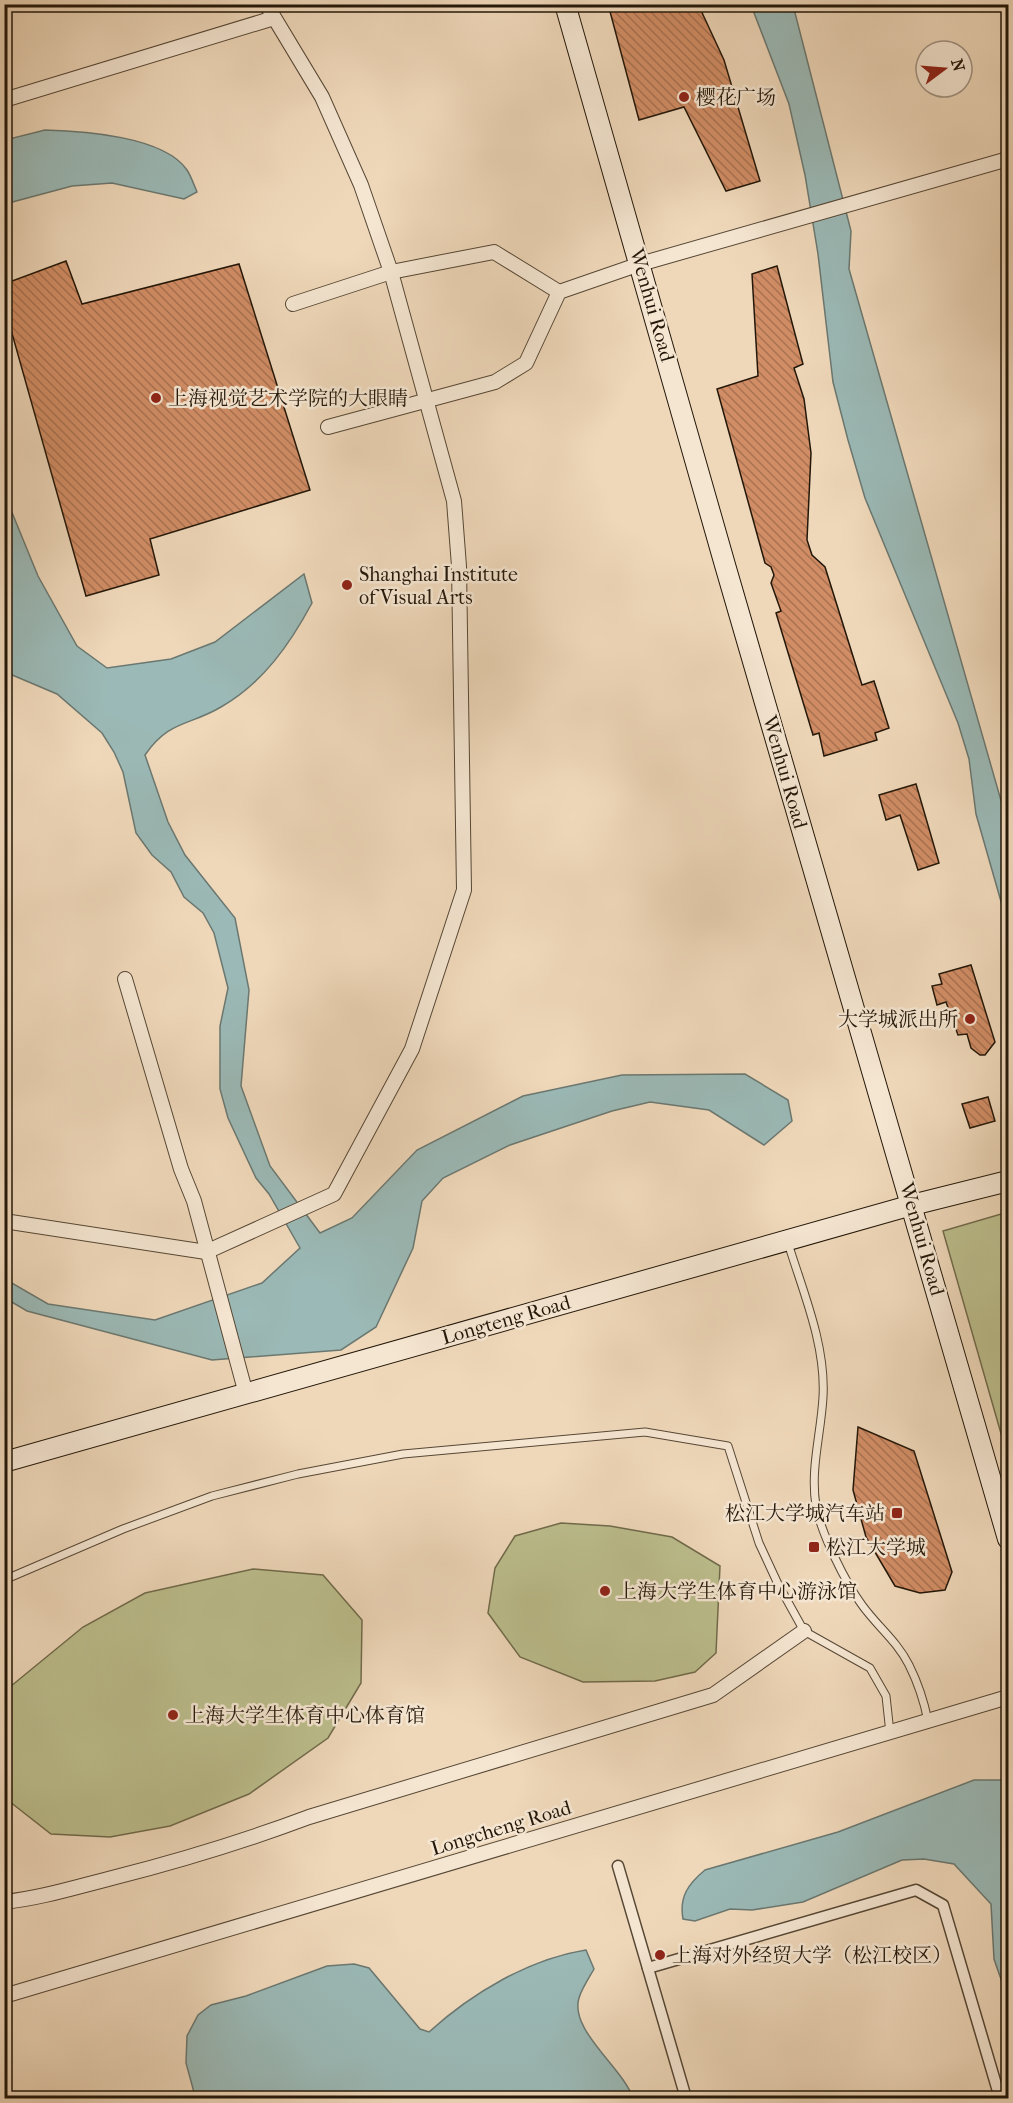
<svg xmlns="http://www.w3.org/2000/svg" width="1013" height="2103" font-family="'IM FELL French Canon','Noto Serif SC',serif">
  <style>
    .park { fill: #bcbe8d; stroke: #706a4b; stroke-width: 1.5 }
    .water { fill: #9bb9b6; stroke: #6b7871; stroke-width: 1.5 }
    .building { fill: url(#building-back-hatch); stroke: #231709; stroke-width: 1.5 }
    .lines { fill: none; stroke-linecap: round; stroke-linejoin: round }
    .service-casing { stroke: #564735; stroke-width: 9 }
    .pedestrian-casing { stroke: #564735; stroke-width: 13 }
    .minor-casing { stroke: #564735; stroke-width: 16 }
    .secondary-casing { stroke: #231709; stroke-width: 22 }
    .service { stroke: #f5e6d2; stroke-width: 7 }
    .pedestrian { stroke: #f5e6d2; stroke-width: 10 }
    .minor { stroke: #f5e6d2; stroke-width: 14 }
    .secondary { stroke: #f5e6d2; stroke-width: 20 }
    .poi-dot { fill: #8f2418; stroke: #f5e6d2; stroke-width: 2 }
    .labels { text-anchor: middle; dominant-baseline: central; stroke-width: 5; stroke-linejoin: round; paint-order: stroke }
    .poi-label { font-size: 20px; fill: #231709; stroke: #f5e6d2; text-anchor: start }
    .street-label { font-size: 20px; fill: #231709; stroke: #f5e6d2 }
  </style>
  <defs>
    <pattern id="building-back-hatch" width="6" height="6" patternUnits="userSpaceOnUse" patternTransform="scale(1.5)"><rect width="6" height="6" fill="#d18d65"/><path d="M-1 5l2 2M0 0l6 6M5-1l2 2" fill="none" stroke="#a97251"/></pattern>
  </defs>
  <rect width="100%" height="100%" fill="#efd8ba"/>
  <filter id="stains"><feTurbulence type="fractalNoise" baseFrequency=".00333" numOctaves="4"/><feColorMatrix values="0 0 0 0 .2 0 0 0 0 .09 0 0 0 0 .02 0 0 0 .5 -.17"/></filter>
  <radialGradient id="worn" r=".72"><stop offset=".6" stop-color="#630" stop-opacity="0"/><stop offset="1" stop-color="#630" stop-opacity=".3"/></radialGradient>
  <g class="park">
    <polygon points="1008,1212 1008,1458 943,1231"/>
    <polygon points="561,1523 610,1526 672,1537 720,1566 716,1653 695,1672 655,1681 583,1682 520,1657 488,1613 495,1568 515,1536"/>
    <polygon points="253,1569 323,1575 362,1620 361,1683 328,1738 249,1794 170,1826 110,1837 51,1834 5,1798 5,1691 83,1627 145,1593"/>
  </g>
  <g class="water">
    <polygon points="751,5 793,5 851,231 849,269 1008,825 1008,926 976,814 969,759 958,723 865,498 848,440 833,382 818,254 805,175 789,104"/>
    <path d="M45,130c37,1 119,6 142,40 4,6 7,15 10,22l-13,7 -72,-16 -40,3 -67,18v-64z"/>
    <path d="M4,493l34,83 39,70 30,22 64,-9 44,-17 89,-68 8,29c-22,41 -49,80 -91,104 -32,19 -52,13 -76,48l23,67 17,33 50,63 14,72 -8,96 29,80 50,67 32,-15 65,-68 106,-54 99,-21 123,-1 43,26 4,21 -28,24 -55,-35 -59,-8 -38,9 -102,34 -67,33 -21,23 -9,47 -37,79 -35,23 -129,10 -185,-49 -22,-13v-19l43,25 107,16 107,-37 38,-35 -31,-54 -13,-16 -28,-60 -8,-29v-63l8,-38 -14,-55 -11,-20 -19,-16 -13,-25 -19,-17 -16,-22 -13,-61 -9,-20 -12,-19 -45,-39 -52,-22z"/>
    <path d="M974,1780h28l6,4v205l-6,-7 -8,-23 -3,-55 -37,-40 -30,-5 -22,1 -99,42 -51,8 -22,-1 -35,12 -12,-2c-4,-22 5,-35 22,-49l133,-38z"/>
    <path d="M586,1950l8,19c-5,9 -12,19 -15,29 -10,32 44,70 54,100h-436l-2,-2 -9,-33 1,-27 11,-21 13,-10 35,-9 81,-30 27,-2 15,4 51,61 9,3c43,-39 100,-73 157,-82z"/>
  </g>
  <g class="building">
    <polygon points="608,4 698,4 724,60 760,181 726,191 684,107 639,120"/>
    <polygon points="66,261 82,304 239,264 310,490 150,539 159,575 86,596 4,305 4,284"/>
    <polygon points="777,266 803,364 794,368 804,399 811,453 807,540 812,555 825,567 862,685 874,681 889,728 875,733 877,740 824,756 819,733 813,735 776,613 781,611 771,583 774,575 771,567 765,563 717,389 758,376 752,274"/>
    <polygon points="916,784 939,863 918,870 900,815 886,820 879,795"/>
    <polygon points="971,965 995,1042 985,1055 980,1055 971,1048 967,1034 958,1035 946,1002 937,1005 932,986 942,984 939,974"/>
    <polygon points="988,1097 995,1121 970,1128 962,1104"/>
    <polygon points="858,1427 914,1451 952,1572 945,1590 920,1593 895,1586 866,1537 853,1490"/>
  </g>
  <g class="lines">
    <g class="service-casing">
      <g id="service">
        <path d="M788,1243c15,49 38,102 35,154 -2,37 -13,72 -7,109 5,27 29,76 46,99 15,21 35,36 47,60 9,18 15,36 19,56"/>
        <polyline points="4,1580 123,1529 212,1496 298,1474 403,1454 645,1432 728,1446 759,1543 778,1584 804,1631 870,1668 886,1696 890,1733"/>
      </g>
    </g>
    <g class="pedestrian-casing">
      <g id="pedestrian">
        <polyline points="618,1866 686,2098"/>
        <polyline points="648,1968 916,1890 943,1905 1000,2098"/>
      </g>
    </g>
    <g class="minor-casing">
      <g id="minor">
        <polyline points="4,100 274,18"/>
        <polyline points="293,304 391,272 494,252 559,292"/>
        <polyline points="328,427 495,382 526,363 559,292 640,264 1008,159"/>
        <polyline points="125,979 181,1169 194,1201 246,1394"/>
        <polyline points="4,1221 206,1252 334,1194 412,1049 464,890 459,566 454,501 391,272 361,185 322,97 266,4"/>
        <path d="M4,1902c37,-4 72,-15 108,-24 67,-17 133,-37 197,-61l404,-122 91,-64"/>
        <polyline points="4,1996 1008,1697"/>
      </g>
    </g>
    <g class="secondary-casing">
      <g id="secondary">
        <polyline points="565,4 725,565 1008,1539"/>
        <polyline points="4,1462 912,1205 1008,1181"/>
      </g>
    </g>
    <use href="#service" class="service"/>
    <use href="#pedestrian" class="pedestrian"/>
    <use href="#minor" class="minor"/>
    <use href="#secondary" class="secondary"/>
  </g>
  <g class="poi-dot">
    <circle cx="684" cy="97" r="6"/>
    <circle cx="156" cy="398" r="6"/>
    <circle cx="347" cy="585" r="6"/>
    <circle cx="970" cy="1019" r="6"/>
    <rect x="891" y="1507" width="12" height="12" rx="3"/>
    <rect x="808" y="1541" width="12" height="12" rx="3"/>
    <circle cx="605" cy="1591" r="6"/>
    <circle cx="173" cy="1715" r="6"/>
    <circle cx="660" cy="1955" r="6"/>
  </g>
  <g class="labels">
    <g class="poi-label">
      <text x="696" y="97">樱花广场</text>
      <text x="168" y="398">上海视觉艺术学院的大眼睛</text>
      <text x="359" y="574">Shanghai Institute<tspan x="359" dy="23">of Visual Arts</tspan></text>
      <text x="958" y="1019" text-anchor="end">大学城派出所</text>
      <text x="885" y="1513" text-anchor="end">松江大学城汽车站</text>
      <text x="826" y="1547">松江大学城</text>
      <text x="617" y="1591">上海大学生体育中心游泳馆</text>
      <text x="185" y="1715">上海大学生体育中心体育馆</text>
      <text x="672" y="1955">上海对外经贸大学（松江校区）</text>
    </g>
    <g class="street-label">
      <text transform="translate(652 305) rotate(74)">Wenhui Road</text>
      <text transform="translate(785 772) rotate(74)">Wenhui Road</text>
      <text transform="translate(922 1239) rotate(74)">Wenhui Road</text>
      <text transform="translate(506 1320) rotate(-16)">Longteng Road</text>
      <text transform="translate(501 1828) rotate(-17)">Longcheng Road</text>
    </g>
  </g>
  <rect width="1013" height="2103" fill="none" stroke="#efd8ba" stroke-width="24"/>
  <rect x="6" y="6" width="1001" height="2091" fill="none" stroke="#231709" stroke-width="3"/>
  <rect x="12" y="12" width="989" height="2079" fill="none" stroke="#231709" stroke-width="1.5"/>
  <g transform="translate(944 69) rotate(74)"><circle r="28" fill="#f5e6d2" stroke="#a19382" stroke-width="1.5"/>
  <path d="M0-4.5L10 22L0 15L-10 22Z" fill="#8f2418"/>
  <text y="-9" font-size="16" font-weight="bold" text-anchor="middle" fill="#231709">N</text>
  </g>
  <rect width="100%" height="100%" filter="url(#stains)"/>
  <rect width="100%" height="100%" fill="url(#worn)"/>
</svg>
